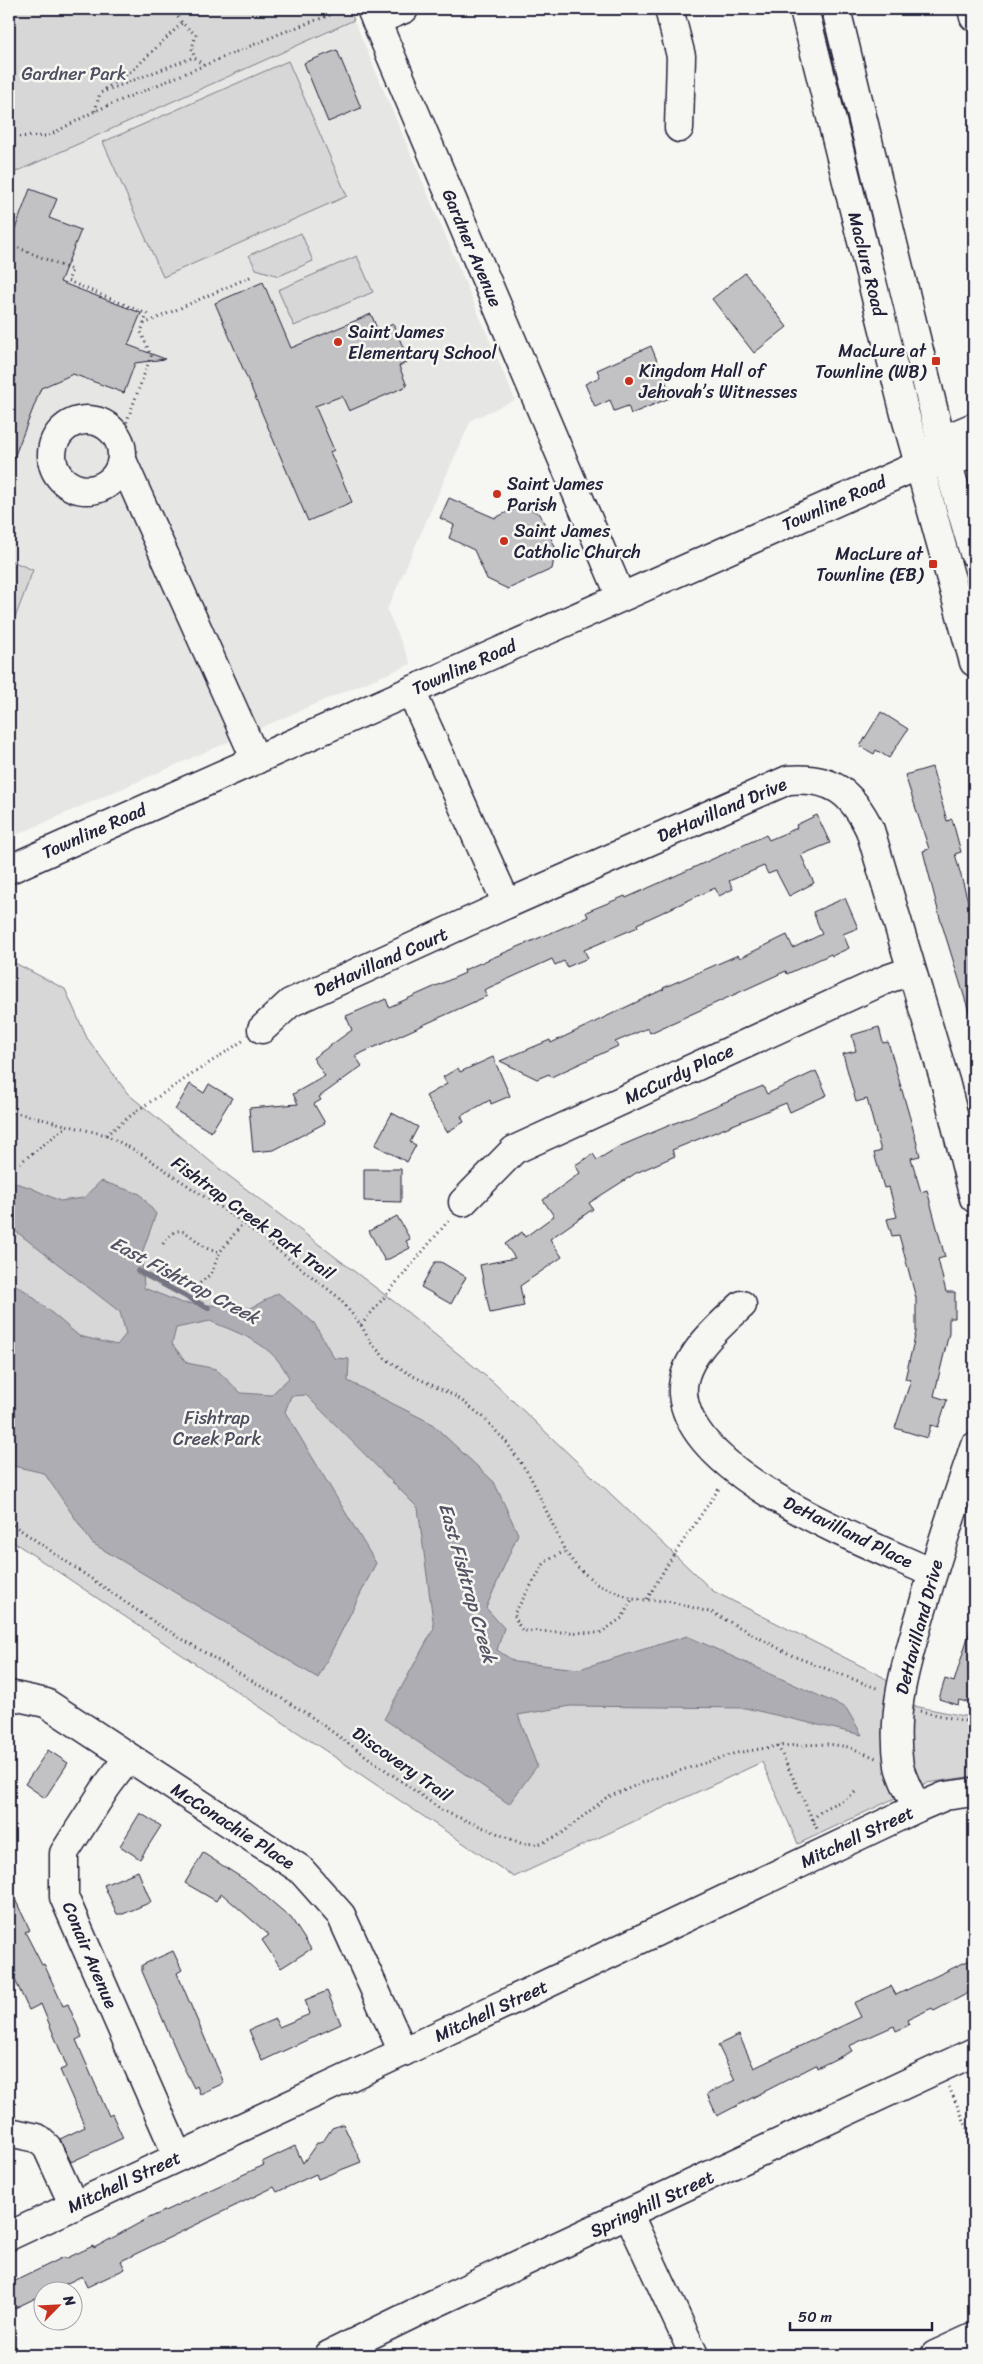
<svg xmlns="http://www.w3.org/2000/svg" width="983" height="2364" font-family="Sriracha,sans-serif">
  <style>
    .built { fill: #e6e6e4 }
    .green { fill: #d7d7d7; stroke: #7c7c89 }
    .water { fill: #adadb3; stroke: #757583; fill-rule: evenodd }
    .lines { fill: none; stroke-linecap: round; stroke-linejoin: round }
    .stream { stroke: #757583; stroke-width: 5.5 }
    .building { fill: #c2c2c4; stroke: #22223b }
    .minor-casing { stroke: #22223b; stroke-width: 31 }
    .major-casing { stroke: #22223b; stroke-width: 31 }
    .path { stroke: #22223b; stroke-width: 3; stroke-dasharray: 1 4; stroke-linecap: butt }
    .minor { stroke: #f6f6f2; stroke-width: 28 }
    .major { stroke: #f6f6f2; stroke-width: 28 }
    .poi-dot { fill: #c8321e; stroke: #f6f6f2; stroke-width: 2 }
    .labels { text-anchor: middle; dominant-baseline: central; stroke-width: 5; stroke-linejoin: round; paint-order: stroke }
    .park-label { font-size: 18px; fill: #4f4f62; stroke: #f6f6f2 }
    .street-label { font-size: 18px; fill: #22223b; stroke: #f6f6f2 }
    .poi-label { font-size: 18px; fill: #22223b; stroke: #f6f6f2; text-anchor: start }
    .water-label { font-size: 19px; font-style: italic; fill: #535365; stroke: #f6f6f2 }
  </style>
  <rect width="100%" height="100%" fill="#f6f6f2"/>
  <filter id="ink" filterUnits="userSpaceOnUse"><feTurbulence type="fractalNoise" baseFrequency=".02" numOctaves="2"/><feDisplacementMap in="SourceGraphic" scale="10" xChannelSelector="R" yChannelSelector="G"/><feConvolveMatrix kernelMatrix="1 2 1 2 8 2 1 2 1" color-interpolation-filters="sRGB"/></filter>
  <g filter="url(#ink)">
    <polygon class="built" points="354,20 515,400 471,420 387,610 411,664 322,701 9,838 9,175"/>
    <g class="green">
      <polygon points="9,9 349,9 354,20 9,175"/>
      <polygon points="288,61 347,196 163,277 103,142"/>
      <polygon points="301,233 313,261 279,276 256,269 249,255"/>
      <polygon points="357,256 373,292 294,326 278,290"/>
      <polygon points="9,560 33,570 9,634"/>
      <polygon points="9,960 65,989 87,1038 128,1094 216,1166 401,1307 493,1382 713,1591 883,1677 909,1705 974,1718 974,1776 927,1783 798,1844 762,1762 514,1877 9,1539"/>
    </g>
    <path class="water" d="M9,1181l20,6 31,14 23,-3 18,-17 39,13 16,20 -14,39 2,35 38,15 69,5 27,-15 36,30 20,35 15,1 -1,22 83,42 63,59 24,52 -32,74 18,20 -7,22 18,12 64,7 108,-33 159,72 16,27 -117,-27 -174,-2 -53,9 19,51 -28,38 -125,-85 50,-91 -16,-120 -112,-113 -15,1 -6,16 91,151 -58,115 -226,-135 -48,-70 -35,-8v-184l18,11 52,44 38,9 9,-11 -6,-22 -111,-86zM210,1321c33,14 63,23 79,57l-18,17 -30,-2 -25,-24 -29,-6 -15,-19 4,-16z"/>
    <g class="lines">
      <polyline class="stream" points="138,1271 208,1308"/>
    </g>
    <g class="building">
      <polygon points="337,50 361,108 328,122 304,63"/>
      <polygon points="30,189 57,199 49,218 81,230 60,282 141,313 128,345 165,359 135,363 124,393 73,374 41,388 10,468 9,245"/>
      <polygon points="745,273 787,327 754,353 712,299"/>
      <polygon points="263,282 291,348 371,314 378,331 393,324 409,361 399,366 407,386 349,411 342,396 315,406 334,450 330,452 352,502 308,521 215,303"/>
      <polygon points="651,346 672,397 631,414 628,406 614,411 610,400 595,407 585,384 600,377 597,370"/>
      <polygon points="449,498 495,518 522,505 540,514 556,549 552,569 508,589 487,579 474,550 449,538 454,525 440,518"/>
      <polygon points="881,712 908,729 889,758 876,750 874,754 860,746"/>
      <polygon points="932,767 947,821 952,819 961,852 955,854 974,923 974,1014 970,1015 940,918 923,851 929,849 905,775"/>
      <polygon points="817,815 830,843 801,855 814,883 789,896 776,871 768,874 764,866 729,881 733,889 719,896 715,888 637,924 638,927 584,950 588,958 567,967 564,961 555,965 552,959 484,990 487,996 355,1056 362,1066 319,1097 321,1100 314,1104 325,1123 274,1150 253,1152 249,1108 298,1104 293,1094 325,1076 313,1058 352,1030 346,1016 386,999 389,1007 465,973 464,970 588,917 586,912 625,896 626,898 766,835 769,840 797,828 796,825"/>
      <polygon points="845,898 858,928 843,934 849,948 832,956 831,954 787,974 786,971 650,1033 648,1028 615,1042 618,1046 551,1077 549,1074 537,1079 500,1061 550,1040 551,1043 664,989 663,988 738,955 740,958 787,935 793,948 822,934 813,912"/>
      <polygon points="879,1027 883,1043 888,1042 912,1125 920,1156 911,1158 921,1192 927,1190 936,1224 945,1257 938,1259 946,1292 955,1292 955,1318 949,1318 949,1333 934,1396 947,1400 938,1427 931,1425 927,1438 895,1428 911,1380 905,1379 916,1332 916,1298 899,1235 892,1236 887,1219 897,1217 889,1187 884,1188 874,1153 881,1151 867,1099 856,1102 843,1054 856,1051 852,1035"/>
      <polygon points="493,1057 510,1096 491,1104 490,1100 461,1116 464,1122 447,1132 426,1096 447,1084 443,1077 458,1068 460,1072"/>
      <polygon points="816,1071 827,1095 790,1112 786,1103 672,1150 675,1156 636,1173 589,1203 593,1209 550,1239 562,1257 520,1286 524,1306 490,1313 480,1265 515,1258 505,1244 522,1232 525,1237 554,1216 543,1200 580,1173 575,1165 593,1154 597,1160 618,1147 763,1086 767,1094"/>
      <polygon points="190,1084 204,1093 209,1084 232,1098 211,1132 175,1110"/>
      <polygon points="392,1113 418,1127 410,1142 416,1145 407,1162 375,1145"/>
      <polygon points="364,1169 401,1169 401,1202 364,1201"/>
      <polygon points="397,1216 410,1239 406,1241 410,1248 385,1261 369,1231"/>
      <polygon points="435,1262 441,1262 466,1277 451,1304 421,1287"/>
      <polygon points="971,1627 974,1628 974,1704 959,1700 958,1705 939,1699 945,1679 954,1682"/>
      <polygon points="48,1750 68,1763 45,1798 25,1784"/>
      <polygon points="140,1813 161,1826 140,1859 120,1846"/>
      <polygon points="203,1853 250,1883 291,1918 311,1949 281,1968 262,1940 269,1935 221,1893 216,1901 185,1883"/>
      <polygon points="138,1871 151,1902 123,1914 117,1914 104,1885"/>
      <polygon points="9,1887 30,1930 25,1932 42,1965 44,1964 63,2006 68,2004 82,2037 76,2040 109,2116 112,2114 123,2138 71,2162 60,2139 85,2127 60,2070 67,2067 41,2004 29,2010 9,1967"/>
      <polygon points="173,1951 182,1970 177,1973 224,2083 200,2094 197,2086 194,2088 182,2064 142,1971 142,1965"/>
      <polygon points="974,1958 974,1990 934,2011 932,2008 907,2020 909,2025 896,2031 894,2026 849,2046 852,2051 817,2068 816,2065 717,2116 707,2094 735,2080 718,2045 739,2035 754,2068 861,2017 854,2003 891,1986 896,1995"/>
      <polygon points="327,1991 341,2024 262,2061 249,2030 275,2019 279,2027 310,2014 305,2000"/>
      <polygon points="343,2124 361,2162 318,2179 316,2174 277,2192 274,2187 121,2261 125,2269 87,2287 82,2276 49,2292 42,2292 42,2295 9,2311 9,2284 64,2257 65,2259 93,2246 94,2248 145,2220 264,2165 262,2162 295,2146 303,2163 317,2143 324,2140 332,2128"/>
    </g>
    <g class="lines">
      <g class="minor-casing">
        <g id="minor">
          <polyline points="371,9 621,597"/>
          <polyline points="669,9 681,56 679,128"/>
          <polyline points="972,9 974,17"/>
          <polyline points="376,21 404,9"/>
          <circle cx="87" cy="455" r="35"/>
          <polyline points="926,458 941,441 974,427"/>
          <polyline points="122,460 256,760"/>
          <path d="M411,691l96,213 281,-124c43,-4 64,12 82,50l76,255 28,113"/>
          <polyline points="10,869 919,465 947,463 974,453"/>
          <polyline points="262,1029 290,1003 507,904"/>
          <polyline points="463,1202 514,1150 887,979 911,971"/>
          <path d="M742,1305c-23,21 -62,54 -59,89 7,83 183,148 249,179"/>
          <polyline points="9,1695 46,1703 300,1869 341,1915 403,2052"/>
          <polyline points="128,1758 107,1786 64,1853 64,1897 178,2157"/>
          <path d="M917,1808c-6,-13 -15,-28 -18,-42 -9,-56 9,-110 25,-163 15,-53 33,-104 50,-156"/>
          <polyline points="9,2132 37,2138 47,2147 74,2206"/>
          <polyline points="629,2215 694,2355"/>
          <polyline points="9,2236 403,2052 917,1808 945,1796 974,1792"/>
          <polyline points="329,2355 425,2308 974,2052"/>
          <polyline points="935,2355 974,2337"/>
        </g>
      </g>
      <g class="major-casing">
        <g id="major">
          <polyline points="804,9 905,414 974,662"/>
          <polyline points="836,9 941,441 974,553"/>
        </g>
      </g>
      <g class="path">
        <polyline points="172,9 182,23 196,35 192,48 194,57 203,65"/>
        <polyline points="105,89 133,70 182,23"/>
        <polyline points="95,111 100,93 194,57"/>
        <polyline points="9,137 48,136 95,111 284,32 346,9"/>
        <polyline points="9,244 72,270 68,281 147,314 141,332 151,356 121,437"/>
        <polyline points="144,324 252,276"/>
        <polyline points="9,1111 106,1135 140,1153 243,1223 338,1297 361,1325 370,1342 386,1359 413,1376 457,1397 483,1417 507,1443 530,1476 565,1551 577,1567 597,1584 632,1599 668,1601 713,1613 793,1656 879,1689"/>
        <polyline points="106,1135 138,1110 244,1040"/>
        <polyline points="20,1163 66,1127"/>
        <path d="M163,1244c17,-26 26,-7 42,3 4,3 10,4 15,5"/>
        <polyline points="200,1283 211,1274 220,1252 243,1223"/>
        <polyline points="361,1325 449,1220"/>
        <polyline points="9,1522 157,1624 306,1713 443,1811 523,1844 542,1843 561,1834 606,1798 644,1782 736,1753 778,1746 828,1744 849,1747 876,1758"/>
        <polyline points="565,1551 545,1562 514,1614 518,1624 523,1631 600,1633 622,1618 632,1599"/>
        <polyline points="647,1599 669,1562 720,1487"/>
        <polyline points="920,1711 974,1723"/>
        <polyline points="778,1746 818,1831"/>
        <path d="M813,1820c14,-19 28,-14 42,-28"/>
        <polyline points="949,2087 974,2143"/>
      </g>
      <use href="#minor" class="minor"/>
      <use href="#major" class="major"/>
    </g>
  </g>
  <g class="poi-dot">
    <circle cx="338" cy="342" r="5"/>
    <rect x="931" y="356" width="10" height="10" rx="2.5"/>
    <circle cx="629" cy="381" r="5"/>
    <circle cx="497" cy="494" r="5"/>
    <circle cx="504" cy="541" r="5"/>
    <rect x="928" y="559" width="10" height="10" rx="2.5"/>
  </g>
  <g class="labels">
    <g class="park-label">
      <text x="74" y="74">Gardner Park</text>
      <text x="217" y="1418">Fishtrap<tspan x="217" dy="21">Creek Park</tspan></text>
    </g>
    <g class="street-label">
      <text transform="translate(472 248) rotate(67)">Gardner Avenue</text>
      <text transform="translate(867 264) rotate(76)">Maclure Road</text>
      <text transform="translate(834 503) rotate(-24)">Townline Road</text>
      <text transform="translate(464 667) rotate(-24)">Townline Road</text>
      <text transform="translate(722 810) rotate(-23)">DeHavilland Drive</text>
      <text transform="translate(94 831) rotate(-24)">Townline Road</text>
      <text transform="translate(381 962) rotate(-24)">DeHavilland Court</text>
      <text transform="translate(679 1074) rotate(-25)">McCurdy Place</text>
      <text transform="translate(253 1218) rotate(36)">Fishtrap Creek Park Trail</text>
      <text transform="translate(848 1532) rotate(26)">DeHavilland Place</text>
      <text transform="translate(919 1627) rotate(-75)">DeHavilland Drive</text>
      <text transform="translate(402 1764) rotate(35)">Discovery Trail</text>
      <text transform="translate(233 1826) rotate(33)">McConachie Place</text>
      <text transform="translate(857 1837) rotate(-25)">Mitchell Street</text>
      <text transform="translate(90 1955) rotate(67)">Conair Avenue</text>
      <text transform="translate(491 2011) rotate(-25)">Mitchell Street</text>
      <text transform="translate(124 2182) rotate(-25)">Mitchell Street</text>
      <text transform="translate(652 2204) rotate(-25)">Springhill Street</text>
    </g>
    <g class="poi-label">
      <text x="348" y="332">Saint James<tspan x="348" dy="21">Elementary School</tspan></text>
      <text x="926" y="351" text-anchor="end">MacLure at<tspan x="926" dy="21">Townline (WB)</tspan></text>
      <text x="639" y="371">Kingdom Hall of<tspan x="639" dy="21">Jehovah’s Witnesses</tspan></text>
      <text x="507" y="484">Saint James<tspan x="507" dy="21">Parish</tspan></text>
      <text x="514" y="531">Saint James<tspan x="514" dy="21">Catholic Church</tspan></text>
      <text x="923" y="554" text-anchor="end">MacLure at<tspan x="923" dy="21">Townline (EB)</tspan></text>
    </g>
    <g class="water-label">
      <text transform="translate(185 1280) rotate(28)">East Fishtrap Creek</text>
      <text transform="translate(468 1583) rotate(74)">East Fishtrap Creek</text>
    </g>
  </g>
  <rect width="983" height="2364" fill="none" stroke="#f6f6f2" stroke-width="30"/>
  <rect x="15" y="15" width="953" height="2334" fill="none" stroke="#22223b" stroke-width="2" filter="url(#ink)"/>
  <g transform="translate(58 2306) rotate(66)"><circle r="24" fill="#f6f6f2" stroke="#a1a1a9"/>
  <path d="M0-4L9 19L0 12L-9 19Z" fill="#c8321e"/>
  <text y="-8" font-size="14" font-weight="bold" text-anchor="middle" fill="#22223b">N</text>
  </g>
  <path d="M790 2322v8h142v-8" fill="none" stroke="#22223b" stroke-width="2.5"/>
  <text x="798" y="2322" font-size="15" fill="#22223b" stroke="#f6f6f2" stroke-width="4" paint-order="stroke">50 m</text>
</svg>
